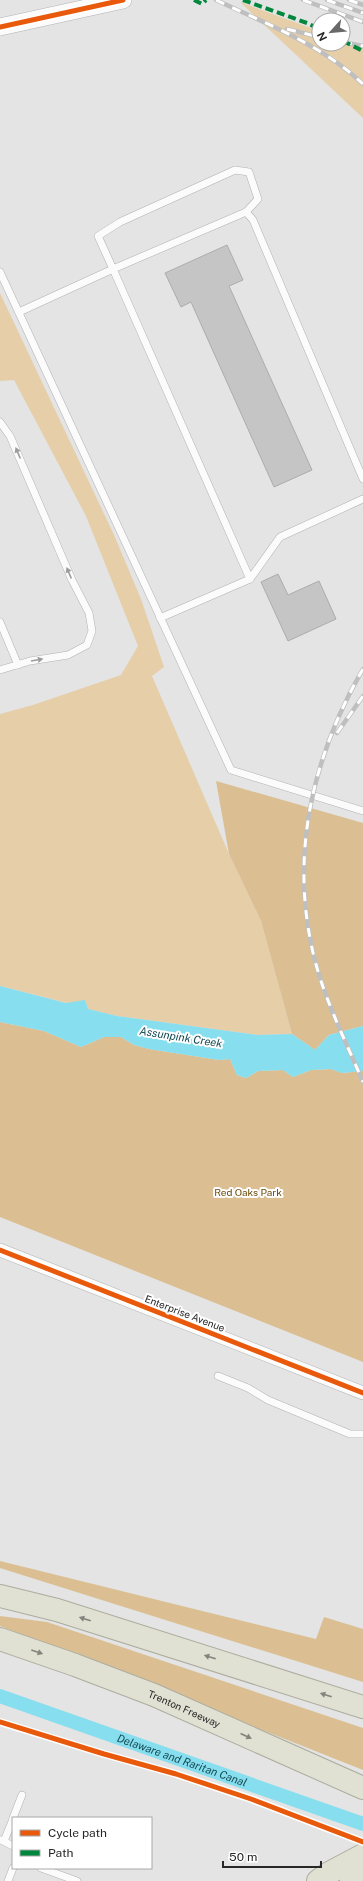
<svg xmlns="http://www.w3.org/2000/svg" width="363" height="1881" font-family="'Public Sans',sans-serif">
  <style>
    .green { fill: #e6cea9 }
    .forest { fill: #dbbf93 }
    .water { fill: #87deee }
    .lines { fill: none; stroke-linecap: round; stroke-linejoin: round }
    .canal { stroke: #87deee; stroke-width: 14 }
    .building { fill: #c4c5c4; stroke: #abadac }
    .service-casing { stroke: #b2b2b2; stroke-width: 8 }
    .minor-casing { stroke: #b2b2b2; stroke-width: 14 }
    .tertiary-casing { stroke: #b2b2b2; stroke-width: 18 }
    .motorway-casing { stroke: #acad9e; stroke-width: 24 }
    .service { stroke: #fbfbfb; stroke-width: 7 }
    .minor { stroke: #fbfbfb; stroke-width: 13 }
    .tertiary { stroke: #fbfbfb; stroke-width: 17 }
    .motorway { stroke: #e0e0d3; stroke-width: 22 }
    .rail-casing { stroke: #bfbfbf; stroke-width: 4.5 }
    .rail { stroke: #fff; stroke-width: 3; stroke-dasharray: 9; stroke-linecap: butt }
    .quiet { stroke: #00873e; stroke-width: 4; stroke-dasharray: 8 4; stroke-linecap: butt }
    .cycleway-casing { stroke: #fff; stroke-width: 8 }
    .cycleway { stroke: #e8590c; stroke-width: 5 }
    .oneway { fill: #9b9c9b }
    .oneway2 { fill: #83847c }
    .labels { text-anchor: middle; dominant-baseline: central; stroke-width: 4; stroke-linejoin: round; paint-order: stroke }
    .park-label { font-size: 10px; fill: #6a4908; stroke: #fff }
    .street-label { font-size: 10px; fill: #262726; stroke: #fff }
    .water-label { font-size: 11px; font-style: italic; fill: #154b55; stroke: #fff }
  </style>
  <rect width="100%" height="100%" fill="#e3e4e3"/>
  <g class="green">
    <polygon points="240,2 319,31 319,44 343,44 343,39 363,46 363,118"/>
    <polygon points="0,293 114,535 141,599 164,667 152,676 229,854 261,921 292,1034 257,1035 117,1016 88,1009 85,1001 67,1003 0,986 0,714 33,705 121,675 138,646 86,516 14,380 0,381"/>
  </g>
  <g class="forest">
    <polygon points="216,781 363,823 363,1026 329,1035 315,1050 292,1034 261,921 229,854"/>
    <polygon points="0,1022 44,1031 81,1047 104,1037 121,1037 134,1045 149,1049 219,1060 230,1059 237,1075 246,1078 258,1071 283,1070 293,1077 311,1070 331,1069 342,1073 363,1071 363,1362 0,1217"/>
    <polygon points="0,1561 316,1639 324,1617 363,1629 363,1682 0,1568"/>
    <polygon points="0,1616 47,1622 363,1728 363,1770 0,1626"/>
  </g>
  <polygon class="water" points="0,986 66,1003 85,1000 88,1009 117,1016 257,1035 292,1034 315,1050 329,1035 363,1026 363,1071 342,1073 331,1069 311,1070 293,1077 283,1070 258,1071 246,1078 237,1075 230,1059 219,1060 149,1049 134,1045 121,1037 104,1037 81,1047 44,1031 0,1022"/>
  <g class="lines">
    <path class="canal" id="s1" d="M0,1696l363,128"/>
  </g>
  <g class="building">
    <polygon points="227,245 243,280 229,286 312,470 274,487 191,302 181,307 165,273"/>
    <polygon points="278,574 288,595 319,581 336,619 288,641 261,582"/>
  </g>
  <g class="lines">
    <g class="service-casing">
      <g id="service">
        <polygon points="235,170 249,172 258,199 246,212 113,269 98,236 120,222"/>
        <polyline points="246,212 253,220 363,479"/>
        <polyline points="0,272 231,770 363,811"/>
        <polyline points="19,312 113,269 250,579"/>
        <polyline points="0,422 10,436 72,580 89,613 92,631 87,645 68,655 30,661 0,670"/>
        <polyline points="160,618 250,579 280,537 363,499"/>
        <polyline points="0,622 18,665"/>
        <polyline points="218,1376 248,1388 268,1400 350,1434 363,1434"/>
        <polyline points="13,1818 22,1795"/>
        <polyline points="1,1840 13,1846"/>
        <polyline points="4,1841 13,1819"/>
        <polyline points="41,1868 77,1881"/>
        <polyline points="8,1881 13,1868"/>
      </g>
    </g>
    <g class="minor-casing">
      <polyline id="minor" points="0,1250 363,1393"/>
    </g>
    <g class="tertiary-casing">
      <polyline id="tertiary" points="0,27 123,0"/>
    </g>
    <g class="motorway-casing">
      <g id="motorway">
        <polyline points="0,1596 57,1610 363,1707"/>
        <path id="s2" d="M0,1639l75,26 79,30 209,93"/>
        <polyline points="318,1881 329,1873 363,1855"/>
        <polyline points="351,1881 363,1874"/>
      </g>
    </g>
    <use href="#service" class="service"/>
    <use href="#minor" class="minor"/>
    <use href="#tertiary" class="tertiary"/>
    <use href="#motorway" class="motorway"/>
    <g class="rail-casing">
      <g id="rail">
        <path d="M216,0c51,24 106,45 147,84"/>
        <polyline points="303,0 363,22"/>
        <polyline points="327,0 363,13"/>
        <polyline points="349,0 363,5"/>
        <polyline points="287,29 319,37"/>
        <polyline points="343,42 363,46"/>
        <path d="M363,669c-48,83 -72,178 -52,274 9,48 33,94 52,139"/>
        <polyline points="337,733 363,696"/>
      </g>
    </g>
    <use href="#rail" class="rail"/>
    <g class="quiet">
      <polyline points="194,0 202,4 206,0"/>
      <polyline points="243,0 307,23 319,29"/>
      <polyline points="343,41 363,51"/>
    </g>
    <g class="cycleway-casing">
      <g id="cycleway">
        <polyline points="0,27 123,0"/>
        <polyline points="0,1250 363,1393"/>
        <polyline points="0,1722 104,1754 176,1774 251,1799 363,1842"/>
      </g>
    </g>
    <use href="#cycleway" class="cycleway"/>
  </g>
  <defs><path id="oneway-solid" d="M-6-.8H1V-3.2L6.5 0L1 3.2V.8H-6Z"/></defs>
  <g class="oneway">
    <use href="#oneway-solid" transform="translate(18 453) rotate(-113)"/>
    <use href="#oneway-solid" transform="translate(69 573) rotate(-113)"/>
    <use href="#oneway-solid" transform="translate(37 660) rotate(-10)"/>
  </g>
  <g class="oneway2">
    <use href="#oneway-solid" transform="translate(85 1619) rotate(-163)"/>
    <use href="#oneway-solid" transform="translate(37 1652) rotate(19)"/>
    <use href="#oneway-solid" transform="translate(210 1657) rotate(-162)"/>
    <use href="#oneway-solid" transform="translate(326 1695) rotate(-162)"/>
    <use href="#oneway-solid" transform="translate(246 1736) rotate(25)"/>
  </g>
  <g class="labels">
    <g class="park-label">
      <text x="248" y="1192">Red Oaks Park</text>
    </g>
    <g class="street-label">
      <text transform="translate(185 1313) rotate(21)">Enterprise Avenue</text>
      <text stroke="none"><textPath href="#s2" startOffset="197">Trenton Freeway</textPath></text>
    </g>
    <g class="water-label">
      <text transform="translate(181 1037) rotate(9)">Assunpink Creek</text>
      <text stroke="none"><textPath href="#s1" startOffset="193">Delaware and Raritan Canal</textPath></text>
    </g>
  </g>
  <rect x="12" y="1817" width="140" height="52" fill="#ffffff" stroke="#a8a9a8"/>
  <rect x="20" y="1830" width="20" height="6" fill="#e8590c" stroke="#a8a9a8"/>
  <text x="48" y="1837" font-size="12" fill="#262726">Cycle path</text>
  <rect x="20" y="1850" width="20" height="6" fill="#00873e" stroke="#a8a9a8"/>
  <text x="48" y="1857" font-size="12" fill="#262726">Path</text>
  <g transform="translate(331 32) rotate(243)"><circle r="19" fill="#ffffff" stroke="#a8a9a8"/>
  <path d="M0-3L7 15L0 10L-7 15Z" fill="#686968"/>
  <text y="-6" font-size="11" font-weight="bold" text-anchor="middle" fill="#262726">N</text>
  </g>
  <path d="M223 1861v6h98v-6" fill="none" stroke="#262726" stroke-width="2"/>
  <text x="229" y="1861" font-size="12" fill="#262726" stroke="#ffffff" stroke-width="3" paint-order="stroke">50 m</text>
</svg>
